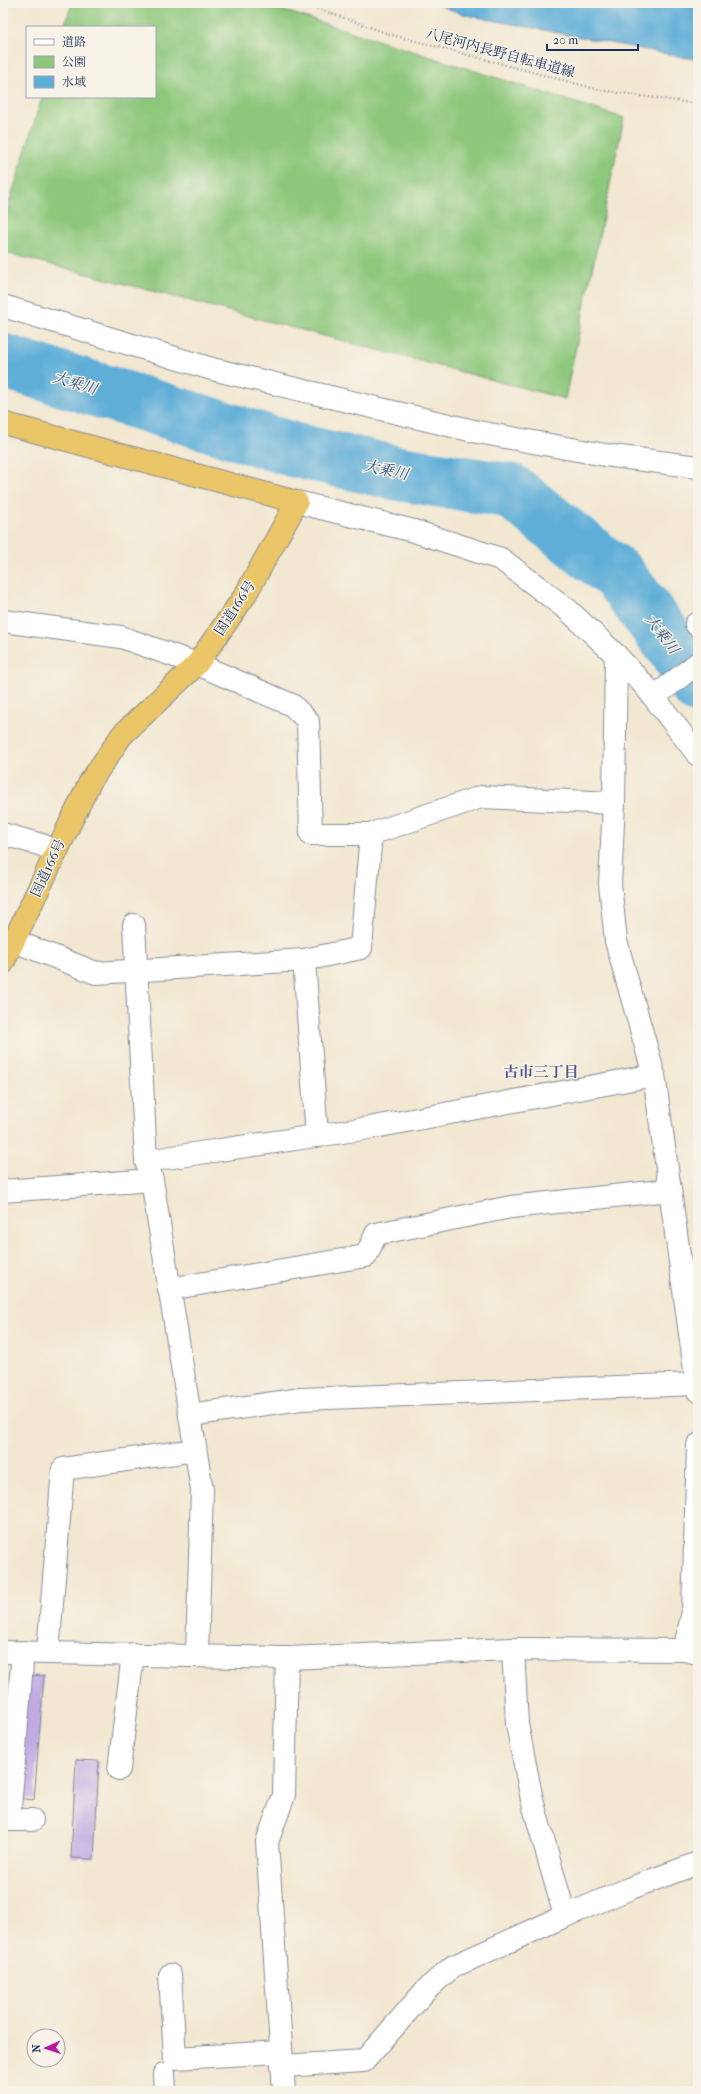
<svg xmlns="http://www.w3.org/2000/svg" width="701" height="2094" font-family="'IM FELL French Canon','Noto Serif JP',serif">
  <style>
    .green { fill: #8dc77b; stroke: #547b6c }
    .water { fill: #5eaed8; stroke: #3c6e9b }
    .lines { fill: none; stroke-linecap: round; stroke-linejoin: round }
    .river { stroke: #5eaed8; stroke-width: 55 }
    .building { fill: #c0abe3 }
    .minor-casing { stroke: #868b97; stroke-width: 24 }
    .highway-casing { stroke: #868b97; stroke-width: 24 }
    .path { stroke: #868b97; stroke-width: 2.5; stroke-dasharray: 1 3; stroke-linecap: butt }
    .minor { stroke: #fff; stroke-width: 22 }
    .highway { stroke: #ebc669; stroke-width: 22 }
    .labels { text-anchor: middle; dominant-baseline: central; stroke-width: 3; stroke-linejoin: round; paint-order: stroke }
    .street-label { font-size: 14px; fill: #1b2f5e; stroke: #f7f3e8 }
    .water-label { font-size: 15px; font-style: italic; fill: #2f5583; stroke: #f7f3e8 }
    .neighbourhood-label { font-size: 15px; font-weight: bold; fill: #555a8d; stroke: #f7f3e8 }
  </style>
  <rect width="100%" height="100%" fill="#f7f3e8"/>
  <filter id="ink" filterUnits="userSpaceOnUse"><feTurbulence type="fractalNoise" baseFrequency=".025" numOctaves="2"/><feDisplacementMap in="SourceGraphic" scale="8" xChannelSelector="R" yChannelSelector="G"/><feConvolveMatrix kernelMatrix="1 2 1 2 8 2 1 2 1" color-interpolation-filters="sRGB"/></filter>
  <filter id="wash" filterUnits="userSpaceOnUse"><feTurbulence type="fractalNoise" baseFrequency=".012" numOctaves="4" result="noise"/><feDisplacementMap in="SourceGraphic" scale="16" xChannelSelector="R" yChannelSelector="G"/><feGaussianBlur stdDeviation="0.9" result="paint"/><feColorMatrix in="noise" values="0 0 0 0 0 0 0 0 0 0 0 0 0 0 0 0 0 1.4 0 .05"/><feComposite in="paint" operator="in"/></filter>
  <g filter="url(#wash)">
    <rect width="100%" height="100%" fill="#f2e7d0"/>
    <polygon class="green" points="72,3 260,3 624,118 565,399 3,252 3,223 42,97 155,97 155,27 64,27"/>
    <polygon class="water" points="432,3 698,3 698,60 466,15"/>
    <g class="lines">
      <polyline class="river" points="3,361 294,450 396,473 511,491 618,575 674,648 698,686"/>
    </g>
    <g id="blocks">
      <g class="building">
        <polygon points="26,1675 44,1676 34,1800 16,1798"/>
        <polygon points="76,1760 99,1761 94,1859 71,1858"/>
      </g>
    </g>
  </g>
  <g filter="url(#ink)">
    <use href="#blocks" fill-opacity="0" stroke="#868b97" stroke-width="1"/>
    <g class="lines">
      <g class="minor-casing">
        <g id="minor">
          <polyline points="3,306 212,369 478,432 605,455 698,467"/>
          <polyline points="297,502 414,531 501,559 568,610 616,655 646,687 698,755"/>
          <polyline points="3,621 121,637 197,664 292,705 308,721 311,834 371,834 481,797 614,803"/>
          <polyline points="696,624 698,626"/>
          <polyline points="616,655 614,803 610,884 616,941 654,1075 698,1391"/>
          <polyline points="654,697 698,663"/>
          <polyline points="3,834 42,845 55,851"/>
          <polyline points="134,925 146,1161"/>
          <polyline points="14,941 96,973 304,960 361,948 371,834"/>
          <polyline points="304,960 317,1136"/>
          <polyline points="3,1191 152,1180"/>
          <polyline points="169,1289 366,1256 376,1234 511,1207 670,1190"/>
          <polyline points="190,1415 301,1399 697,1384"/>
          <polyline points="513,1649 517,1724 532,1800 565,1916"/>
          <polyline points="684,1650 693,1612 698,1445"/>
          <polyline points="3,1652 287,1658 513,1649 684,1650 698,1653"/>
          <polyline points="48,1652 63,1469 195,1450"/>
          <polyline points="197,1655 202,1490 152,1180 146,1161 369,1128 654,1075"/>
          <polyline points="119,1769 133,1654"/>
          <polyline points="3,1820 32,1820"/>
          <polyline points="9,1820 23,1652"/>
          <polyline points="170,1975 175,2058 281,2052"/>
          <polyline points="282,2066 364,2061 426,1990 452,1967 565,1916 631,1888 698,1863"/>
          <polyline points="164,2074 165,2091"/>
          <polyline points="284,2091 267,1842 284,1795 287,1658"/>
        </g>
      </g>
      <g class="highway-casing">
        <polyline id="highway" points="3,423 297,502 244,597 197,664 122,735 90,782 3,963"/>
      </g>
      <polyline class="path" points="302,3 389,34 600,90 698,104"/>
      <use href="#minor" class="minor"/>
      <use href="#highway" class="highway"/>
    </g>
  </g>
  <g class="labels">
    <g class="street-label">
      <text transform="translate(500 53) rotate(15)">八尾河内長野自転車道線</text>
      <text transform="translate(235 608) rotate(-57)">国道166号</text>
      <text transform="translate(48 868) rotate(-65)">国道166号</text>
    </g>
    <g class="water-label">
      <text transform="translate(75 383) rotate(17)">大乗川</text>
      <text transform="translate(386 470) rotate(12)">大乗川</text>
      <text transform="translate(662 634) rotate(53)">大乗川</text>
    </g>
    <g class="neighbourhood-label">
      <text x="541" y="1072">古市三丁目</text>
    </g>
  </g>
  <rect width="701" height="2094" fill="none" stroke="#f7f3e8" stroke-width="16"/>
  <rect x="26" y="26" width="130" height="72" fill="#f7f3e8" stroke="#9fa5b1"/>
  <rect x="34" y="39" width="20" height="6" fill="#ffffff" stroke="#9fa5b1"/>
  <text x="62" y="46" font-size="12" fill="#1b2f5e">道路</text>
  <rect x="34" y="56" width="20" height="12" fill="#8dc77b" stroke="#9fa5b1"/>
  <text x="62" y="66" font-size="12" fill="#1b2f5e">公園</text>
  <rect x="34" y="76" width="20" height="12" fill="#5eaed8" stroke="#9fa5b1"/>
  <text x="62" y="86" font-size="12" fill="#1b2f5e">水域</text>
  <g transform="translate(46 2048) rotate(267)"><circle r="19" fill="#f7f3e8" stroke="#9fa5b1"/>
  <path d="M0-3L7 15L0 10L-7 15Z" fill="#b5179e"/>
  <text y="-6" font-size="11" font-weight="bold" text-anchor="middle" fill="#1b2f5e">N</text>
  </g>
  <path d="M547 44v6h91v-6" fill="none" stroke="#1b2f5e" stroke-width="2"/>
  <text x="553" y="44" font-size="12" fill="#1b2f5e" stroke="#f7f3e8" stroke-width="3" paint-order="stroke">20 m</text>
</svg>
